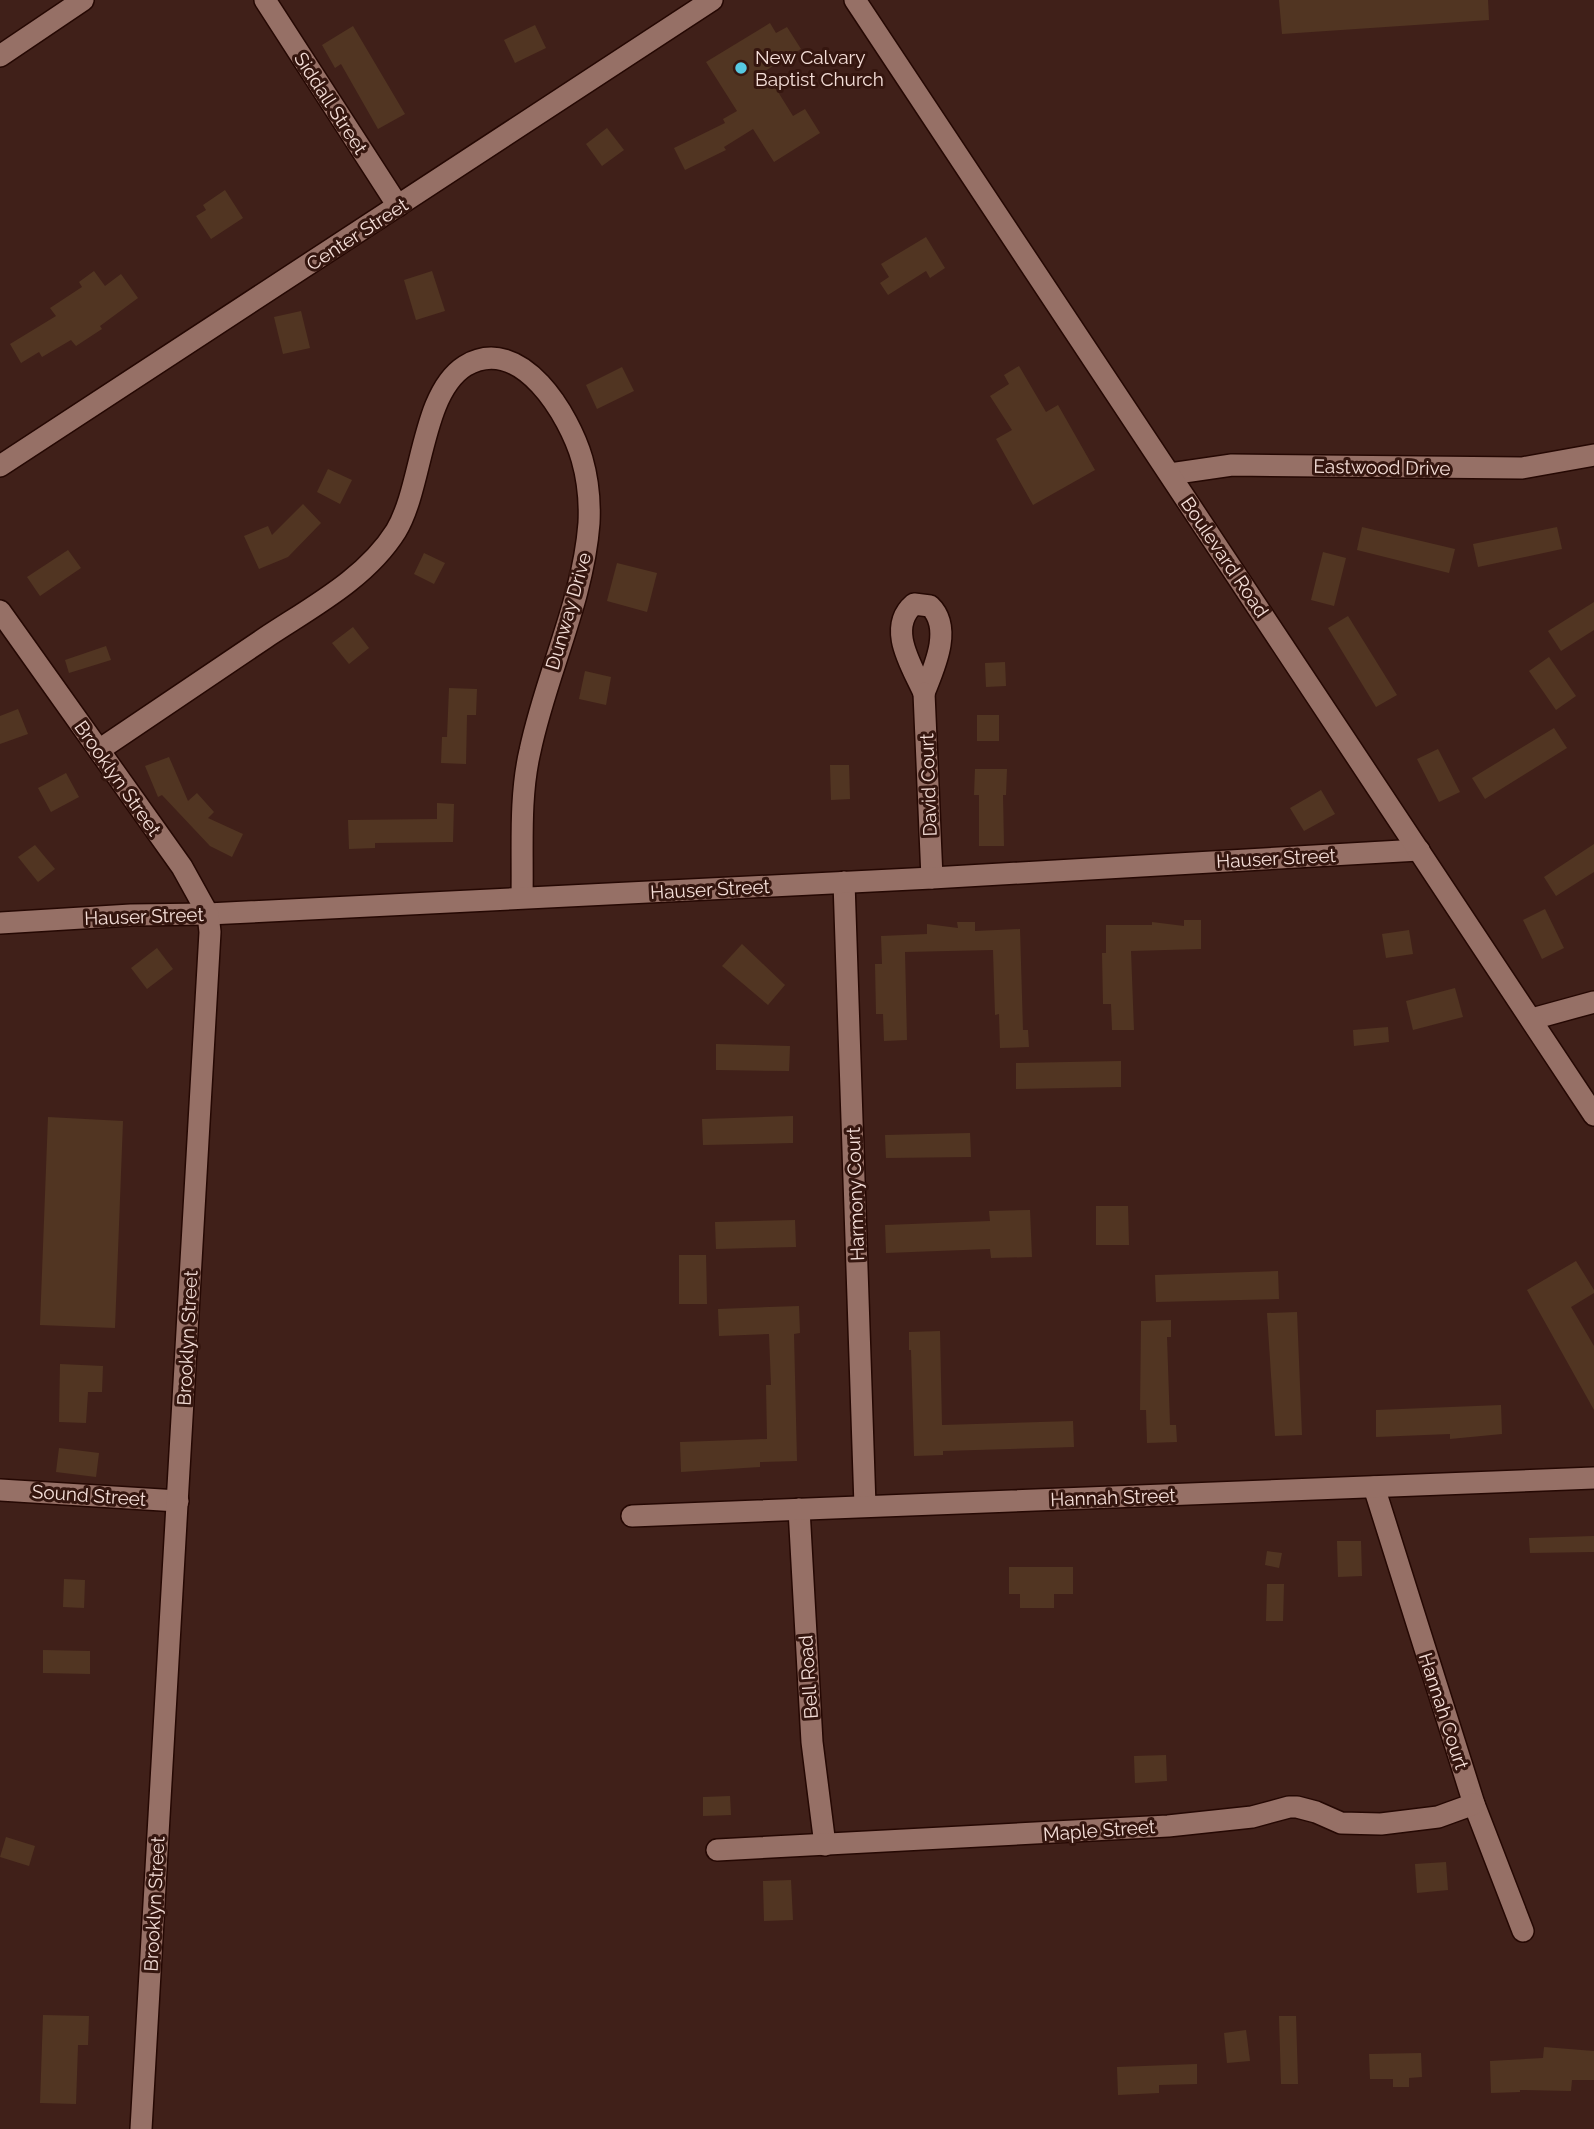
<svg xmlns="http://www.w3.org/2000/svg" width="1594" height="2129" font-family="Raleway,sans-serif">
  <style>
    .building { fill: #513522 }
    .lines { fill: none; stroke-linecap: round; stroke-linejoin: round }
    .minor-casing { stroke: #250803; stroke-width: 24 }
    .tertiary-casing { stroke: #250803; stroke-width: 24 }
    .minor { stroke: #967066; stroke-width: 21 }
    .tertiary { stroke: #967066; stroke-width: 21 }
    .poi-dot { fill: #57c9e2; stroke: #35160f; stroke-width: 2.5 }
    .labels { text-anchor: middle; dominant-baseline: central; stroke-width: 6; stroke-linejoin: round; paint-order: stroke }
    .poi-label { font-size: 19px; fill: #f5dfd9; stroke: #35160f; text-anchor: start }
    .street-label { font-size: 19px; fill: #f5dfd9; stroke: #35160f }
  </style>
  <rect width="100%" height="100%" fill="#402019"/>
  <g class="building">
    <polygon points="1279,0 1488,0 1489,20 1282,34"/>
    <polygon points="770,23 776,33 787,27 801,49 765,71 793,116 805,109 820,133 774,162 753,129 724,147 726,150 685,170 674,148 725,123 723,119 737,111 706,62"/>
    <polygon points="535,25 546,48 515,63 504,40"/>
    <polygon points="353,26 405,114 378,129 341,64 335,68 322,45"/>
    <polygon points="607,128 624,150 602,166 586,144"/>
    <polygon points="225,190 243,218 211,239 196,216 206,210 203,205"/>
    <polygon points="926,237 945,268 930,278 926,271 888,295 880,283 889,277 881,264"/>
    <polygon points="94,271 105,286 121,274 138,298 100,326 102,329 76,346 71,340 42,357 39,352 21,363 10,344 56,316 50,308 82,287 79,282"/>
    <polygon points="432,271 445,311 416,320 404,280"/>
    <polygon points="301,311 310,348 283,354 274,317"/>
    <polygon points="1019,366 1046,412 1058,405 1095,470 1033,505 996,439 1012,430 990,396 1009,384 1004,375"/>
    <polygon points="622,367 634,391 597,409 586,385"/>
    <polygon points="328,469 352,480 340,504 317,492"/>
    <polygon points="303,504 321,523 288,557 259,569 244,536 268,526 272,535"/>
    <polygon points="1362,527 1455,549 1449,573 1357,550"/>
    <polygon points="1557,527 1562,549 1478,567 1473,544"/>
    <polygon points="68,550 81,568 40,596 27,577"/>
    <polygon points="1323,552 1346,558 1334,606 1311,600"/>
    <polygon points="424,553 445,563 434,584 414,574"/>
    <polygon points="617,563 657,573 647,612 607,601"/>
    <polygon points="1594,602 1594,630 1561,651 1548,631"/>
    <polygon points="1348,616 1397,695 1376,707 1328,628"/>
    <polygon points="353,627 369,648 349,664 332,643"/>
    <polygon points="106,646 111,660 69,673 65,660"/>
    <polygon points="1549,657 1576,696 1556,710 1529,671"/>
    <polygon points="1005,662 1006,686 986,687 985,663"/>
    <polygon points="585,671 611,677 606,705 579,699"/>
    <polygon points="449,688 477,689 476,715 467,715 466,764 441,763 442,737 447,737"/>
    <polygon points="18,709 28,734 0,744 0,716"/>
    <rect x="977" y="715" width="22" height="26"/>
    <polygon points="1554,728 1567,748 1485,799 1472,778"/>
    <polygon points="1438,749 1460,792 1439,802 1417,759"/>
    <polygon points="169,757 188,801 197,793 214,812 208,818 243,834 232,857 210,846 162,795 158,797 145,766"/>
    <polygon points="830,765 849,765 850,799 831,800"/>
    <polygon points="975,769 1007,769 1006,795 1003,795 1004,846 979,846 979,795 974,795"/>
    <polygon points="66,773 79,797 51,812 38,788"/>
    <polygon points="1321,790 1335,814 1304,831 1290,808"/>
    <polygon points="437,803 454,804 453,842 375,843 375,848 349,849 348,820 437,819"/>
    <polygon points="1594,844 1594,872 1556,896 1544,877"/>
    <polygon points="35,845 55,869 38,882 18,857"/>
    <polygon points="1545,909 1564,948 1542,959 1523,920"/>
    <polygon points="1184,920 1201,920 1201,949 1131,951 1134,1030 1112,1030 1111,1004 1103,1004 1102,953 1106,953 1106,925 1152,925 1152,922 1184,926"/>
    <polygon points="957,922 975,922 975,931 1020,929 1023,1030 1028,1030 1029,1047 1000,1048 999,1014 995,1015 993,950 905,952 907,1040 884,1041 883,1014 876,1014 875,964 882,964 881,936 927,934 927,924 958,928"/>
    <polygon points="1409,930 1413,954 1386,958 1382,934"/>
    <polygon points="742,944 785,985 768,1005 722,966"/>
    <polygon points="157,948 173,969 147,989 131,968"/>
    <polygon points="1455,988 1463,1017 1413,1030 1406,1001"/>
    <polygon points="1388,1027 1389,1042 1354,1046 1353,1030"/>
    <polygon points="716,1044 790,1046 789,1071 716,1070"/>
    <polygon points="1121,1061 1121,1087 1016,1089 1016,1063"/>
    <polygon points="793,1116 793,1143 703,1145 702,1119"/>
    <polygon points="48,1117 123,1121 115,1328 40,1325"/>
    <polygon points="970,1133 971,1157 886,1158 885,1135"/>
    <polygon points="1096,1206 1128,1206 1129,1245 1096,1245"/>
    <polygon points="1030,1210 1032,1257 991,1258 990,1249 886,1253 885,1225 990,1221 989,1211"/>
    <polygon points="795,1220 796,1247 716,1249 715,1222"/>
    <polygon points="679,1255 706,1255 707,1304 679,1304"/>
    <polygon points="1576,1261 1594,1290 1594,1293 1571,1307 1594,1346 1594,1410 1527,1290"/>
    <polygon points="1278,1271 1279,1299 1156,1302 1155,1275"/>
    <polygon points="799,1306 800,1333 794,1334 797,1461 760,1462 760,1467 681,1472 680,1442 767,1439 766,1385 771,1385 769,1334 719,1336 718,1309"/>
    <polygon points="1297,1312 1302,1435 1275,1436 1267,1313"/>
    <polygon points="1171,1320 1171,1337 1167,1337 1170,1425 1176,1425 1177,1442 1147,1443 1146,1410 1140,1410 1141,1321"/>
    <polygon points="940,1331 942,1425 1073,1421 1074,1447 943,1451 943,1455 914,1456 911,1350 909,1350 909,1332"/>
    <polygon points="60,1364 103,1366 102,1392 88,1392 86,1423 59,1422"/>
    <polygon points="1501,1405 1502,1434 1450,1439 1450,1434 1376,1437 1376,1410"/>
    <polygon points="59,1448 99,1453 96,1477 56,1472"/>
    <polygon points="1594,1536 1594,1552 1530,1553 1529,1538"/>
    <polygon points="1337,1541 1361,1541 1362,1576 1338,1577"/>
    <polygon points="1267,1551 1282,1553 1279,1568 1265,1565"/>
    <polygon points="1009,1567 1073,1567 1073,1594 1054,1594 1054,1608 1020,1608 1020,1594 1009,1594"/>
    <polygon points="64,1579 85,1580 84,1608 63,1607"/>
    <polygon points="1267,1584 1284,1584 1283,1621 1266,1621"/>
    <polygon points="43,1650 90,1651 90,1674 43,1673"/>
    <polygon points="1166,1755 1167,1781 1135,1783 1134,1756"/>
    <polygon points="730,1796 731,1815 703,1816 703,1797"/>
    <polygon points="6,1837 35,1846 29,1866 0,1857"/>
    <polygon points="1446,1862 1448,1890 1417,1893 1415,1864"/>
    <polygon points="791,1880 793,1920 764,1921 763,1881"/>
    <polygon points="43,2015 89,2016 88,2045 78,2045 76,2104 40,2103"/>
    <polygon points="1279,2016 1296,2016 1298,2084 1281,2084"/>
    <polygon points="1246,2030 1250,2061 1227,2063 1224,2033"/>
    <polygon points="1544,2047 1594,2051 1594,2080 1572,2080 1571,2091 1520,2090 1520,2092 1491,2093 1490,2061 1543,2058"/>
    <polygon points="1421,2053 1422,2077 1409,2078 1409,2087 1393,2087 1393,2079 1370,2079 1369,2054"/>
    <polygon points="1197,2064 1197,2084 1159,2085 1159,2093 1118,2095 1117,2067"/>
  </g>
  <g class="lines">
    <g class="minor-casing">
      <g id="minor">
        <polyline points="265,0 398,206"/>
        <polyline points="0,56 83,0"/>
        <polyline points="0,466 712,0"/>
        <polyline points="1170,474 1232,465 1522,468 1594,455"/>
        <path d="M914,604l16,2c23,22 4,62 -6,87 -12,-27 -38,-65 -10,-89z"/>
        <polyline points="924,693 932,878"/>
        <path d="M99,750c55,-37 110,-74 166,-112 45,-30 101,-59 131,-107 27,-45 25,-137 69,-165 56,-34 105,51 117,93 6,21 8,43 7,64 -6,79 -43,151 -59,228 -11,47 -7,98 -8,146"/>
        <polyline points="844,882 865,1506"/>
        <polyline points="0,923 131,915 208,914 932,878 1419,850"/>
        <polyline points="1532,1019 1594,1002"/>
        <polyline points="1374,1487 1474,1804 1523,1931"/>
        <polyline points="0,1490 178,1501"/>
        <polyline points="799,1509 812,1742 825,1845"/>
        <polyline points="632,1516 1594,1478"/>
        <polyline points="717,1850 1168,1826 1252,1817 1289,1807 1297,1807 1316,1812 1341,1823 1381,1824 1438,1817 1474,1804"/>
      </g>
    </g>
    <g class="tertiary-casing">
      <g id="tertiary">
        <polyline points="855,0 1594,1115"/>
        <polyline points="0,611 182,867 208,914 210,932 141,2129"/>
      </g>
    </g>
    <use href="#minor" class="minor"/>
    <use href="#tertiary" class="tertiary"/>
  </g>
  <circle class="poi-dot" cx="741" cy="68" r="7"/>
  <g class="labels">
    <g class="poi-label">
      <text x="755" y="57">New Calvary<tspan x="755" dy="22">Baptist Church</tspan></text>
    </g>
    <g class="street-label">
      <text transform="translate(331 103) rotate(57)">Siddall Street</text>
      <text transform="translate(357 234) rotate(-33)">Center Street</text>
      <text transform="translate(1382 467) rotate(1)">Eastwood Drive</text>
      <text transform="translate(1225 557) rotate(56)">Boulevard Road</text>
      <text transform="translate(568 611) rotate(-74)">Dunway Drive</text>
      <text transform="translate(118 778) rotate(55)">Brooklyn Street</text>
      <text transform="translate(928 785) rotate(-92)">David Court</text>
      <text transform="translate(1276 858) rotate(-3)">Hauser Street</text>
      <text transform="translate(710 889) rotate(-3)">Hauser Street</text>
      <text transform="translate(144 916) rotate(-2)">Hauser Street</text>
      <text transform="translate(855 1194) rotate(-92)">Harmony Court</text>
      <text transform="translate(187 1338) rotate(-87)">Brooklyn Street</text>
      <text transform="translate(89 1495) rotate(4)">Sound Street</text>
      <text transform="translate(1113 1497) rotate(-2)">Hannah Street</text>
      <text transform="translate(808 1677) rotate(-94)">Bell Road</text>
      <text transform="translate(1444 1711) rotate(72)">Hannah Court</text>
      <text transform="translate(1099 1830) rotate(-4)">Maple Street</text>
      <text transform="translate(154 1904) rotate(-87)">Brooklyn Street</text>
    </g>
  </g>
</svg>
